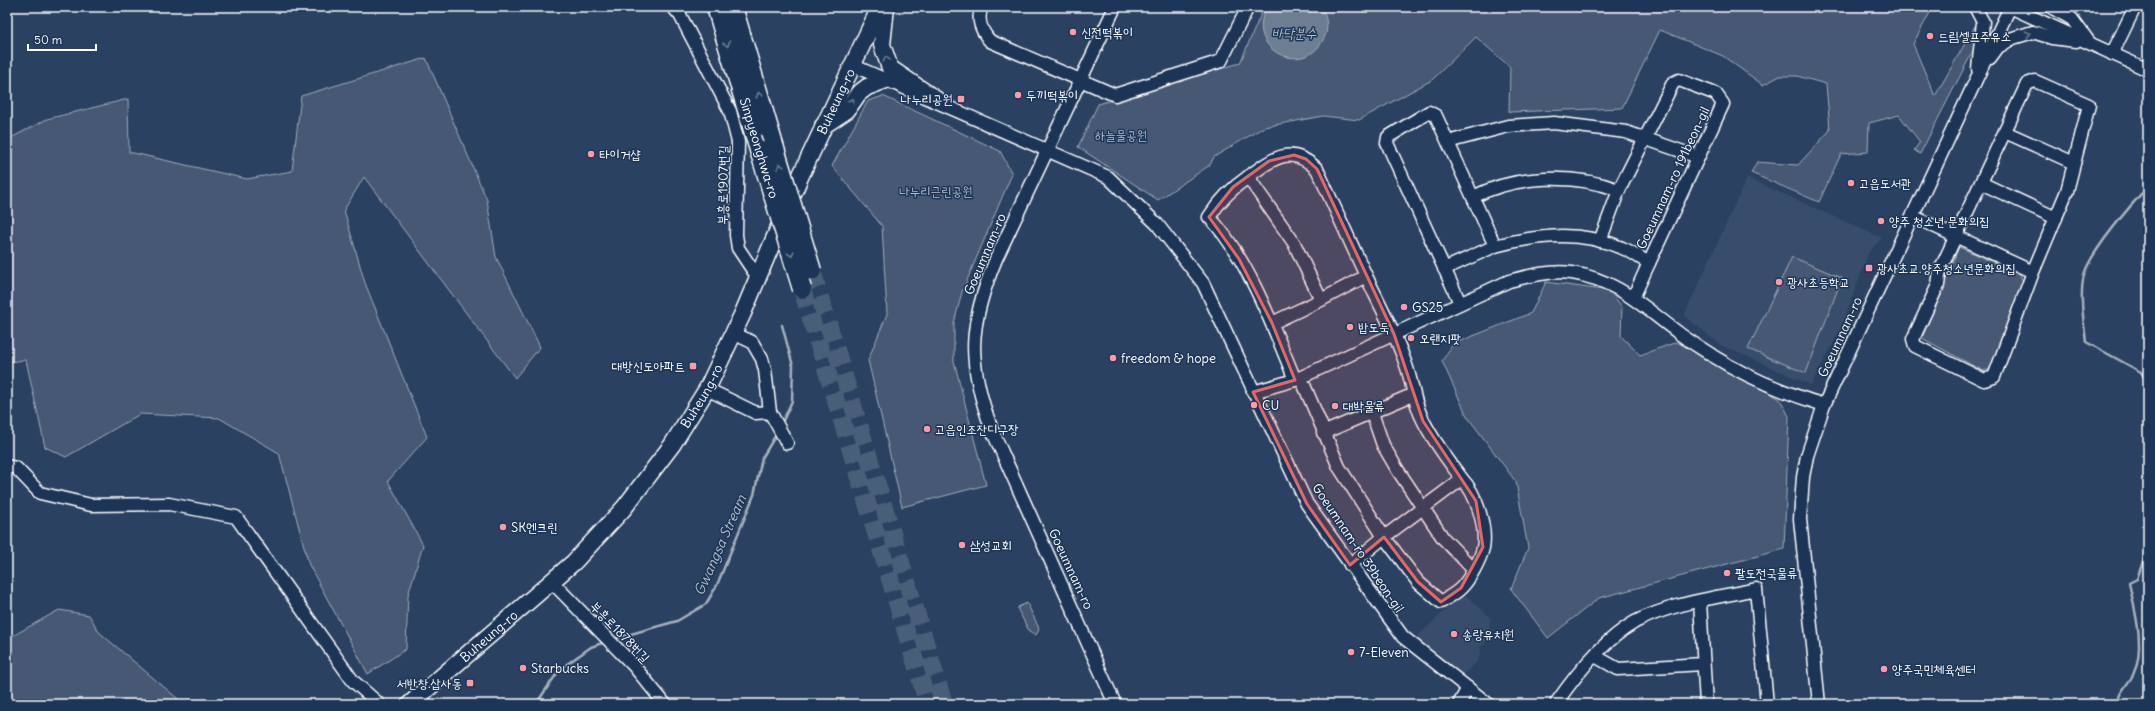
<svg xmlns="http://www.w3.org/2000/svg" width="2155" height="711" font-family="Delius,'Poor Story',sans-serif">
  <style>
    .built { fill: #394e6c }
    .green { fill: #465975; stroke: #a2acba }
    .water { fill: #6d7d92; stroke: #a7b1be }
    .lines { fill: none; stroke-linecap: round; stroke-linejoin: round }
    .stream { stroke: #a7b1be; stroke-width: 2.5 }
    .highway-tunnel { stroke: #4a5e79; stroke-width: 18; stroke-dasharray: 18 9; stroke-linecap: butt }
    .minor-casing { stroke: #fff; stroke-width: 15 }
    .major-casing { stroke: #fff; stroke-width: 19 }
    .highway-casing { stroke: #fff; stroke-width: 21 }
    .minor { stroke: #1d3557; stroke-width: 12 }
    .major { stroke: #1d3557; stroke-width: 16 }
    .highway { stroke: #1d3557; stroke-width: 18 }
    .highway-bridge-casing { stroke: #fff; stroke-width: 21; stroke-linecap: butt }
    .highway-bridge { stroke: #1d3557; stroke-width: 18 }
    .oneway { stroke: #6c7c92 }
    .marked { fill: #e26868; fill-opacity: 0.2; stroke: #e26868; stroke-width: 3; stroke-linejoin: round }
    .poi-dot { fill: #ff9aa2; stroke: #1d3557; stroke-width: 1.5 }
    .labels { text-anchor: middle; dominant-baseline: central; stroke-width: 3; stroke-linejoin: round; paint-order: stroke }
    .poi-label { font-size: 13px; fill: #fff; stroke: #1d3557; text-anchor: start }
    .street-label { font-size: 13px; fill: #fff; stroke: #1d3557 }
    .park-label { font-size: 13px; fill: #b5bdc8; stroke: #1d3557 }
    .water-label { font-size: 14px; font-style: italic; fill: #b6bec8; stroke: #1d3557 }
  </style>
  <rect width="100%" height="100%" fill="#2a4161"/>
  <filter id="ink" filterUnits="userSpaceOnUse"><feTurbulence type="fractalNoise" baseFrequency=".025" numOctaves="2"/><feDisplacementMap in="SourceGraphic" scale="8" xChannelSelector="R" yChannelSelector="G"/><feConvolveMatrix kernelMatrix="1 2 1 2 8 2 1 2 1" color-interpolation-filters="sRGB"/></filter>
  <g filter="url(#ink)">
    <g class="built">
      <polygon points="1747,178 1882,238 1869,252 1840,330 1811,385 1721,345 1684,316"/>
      <polygon points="1461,595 1467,596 1490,617 1489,640 1480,647 1481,653 1476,663 1462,675 1419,642 1416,638"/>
    </g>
    <g class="green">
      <polygon points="1264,7 1933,7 1913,44 1935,96 1975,26 1976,45 1920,154 1914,150 1920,142 1899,115 1869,123 1868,152 1841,154 1819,202 1751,173 1757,162 1798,165 1830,130 1826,84 1797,76 1780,76 1763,85 1723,56 1660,30 1622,108 1509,112 1510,67 1476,37 1432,80 1359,120 1323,116 1264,127 1214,157 1210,165 1158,200 1078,147 1098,104 1240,63"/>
      <polygon points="426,58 487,200 496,257 540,347 515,378 364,177 344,210 365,283 427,437 388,481 423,545 408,595 406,649 368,674 309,565 279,453 219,418 140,414 66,457 45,447 26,360 7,362 7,140 47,119 128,99 129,152 247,179 292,171 301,96"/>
      <polygon points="883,96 1000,151 1012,174 962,292 954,323 954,361 986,485 902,507 868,360 887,314 882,226 832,166 868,101"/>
      <polygon points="1959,247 2020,274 2023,282 1990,369 1983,371 1922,338"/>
      <polygon points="1792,257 1842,278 1806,373 1748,349"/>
      <polygon points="1546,282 1610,291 1622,307 1621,336 1640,355 1677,342 1780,399 1789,416 1784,549 1599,598 1548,638 1511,589 1528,548 1516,482 1467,416 1442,361 1453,344 1531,313"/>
      <polygon points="1027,603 1038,626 1039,630 1036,635 1029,631 1018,610 1018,607"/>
      <polygon points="59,610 89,615 99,632 184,704 7,704 7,639"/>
    </g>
    <path class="water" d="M1267,7h54c5,8 8,20 4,29 -19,45 -83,13 -58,-29z"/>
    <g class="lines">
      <g class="stream">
        <path d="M2148,187c-16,16 -59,67 -64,88 -5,21 0,47 2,67l55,30 7,12"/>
        <polyline points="781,425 792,401 793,366 782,325"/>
        <polyline points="613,639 677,621 706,604 717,585 754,495 762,458 777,433"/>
        <polyline points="536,704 560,669 591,647 605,642"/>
        <path d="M2117,704c2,-13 10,-18 16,-29 13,-27 2,-64 -4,-92l8,-4 11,-32"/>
      </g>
      <g class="highway-tunnel">
        <polyline points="812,271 944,704"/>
        <polyline points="802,289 928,704"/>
      </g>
      <g class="minor-casing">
        <g id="minor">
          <polyline points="673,7 680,15 730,111 738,142 736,235 738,248 758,278"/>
          <path d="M982,7c-6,12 0,25 8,34l125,54 106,-34 27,-54"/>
          <path d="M1115,7l-119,252c-28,67 -29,103 -4,171l123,274"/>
          <polyline points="1975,7 1983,22 1978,69"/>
          <polyline points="2010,7 2148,70"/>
          <polyline points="2051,7 2072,19 2089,42"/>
          <polyline points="2112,54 2135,7"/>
          <polyline points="1990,58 1998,47 2013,38 2033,32 2052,38 2076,41"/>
          <polyline points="852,65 1108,177 1157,224 1203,283 1307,504 1403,637 1488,704"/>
          <polyline points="2005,132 2074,163"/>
          <polyline points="1449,143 1455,140 1508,126 1554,123 1626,132 1698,157"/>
          <path d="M1248,177c25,-19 43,-33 69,-8l49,107 -45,24"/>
          <polyline points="1981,183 2056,218"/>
          <path d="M1473,197c42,-22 101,-24 146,-7"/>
          <polyline points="1912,216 2033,272 2067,191 2089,105 2035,81 2027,84 1940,270 1938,285 1913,339 1915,346 1984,380 1994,377 2033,272"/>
          <polyline points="1600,241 1619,190 1673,83 1679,80 1716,94 1723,104 1649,263"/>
          <path d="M1495,246c42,-11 85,-16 127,2 9,3 18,10 27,15l-16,35"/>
          <polyline points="1444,269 1495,246 1436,116 1429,112 1388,137 1387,143 1460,303"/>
          <path d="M1366,276c14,29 30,58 40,89 7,19 7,36 17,55 10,21 25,40 39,59"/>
          <path d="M1272,323l49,-23 -27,-57 -46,-66c-16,11 -28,23 -39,40 37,37 66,114 86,163"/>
          <polyline points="733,333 752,342 762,359 765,370 770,412 787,443"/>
          <path d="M1301,378l38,89 45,70 78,-58c14,14 25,48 21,69 -3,12 -13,31 -22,40 -6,6 -14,10 -20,14l-23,-20 -34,-45 -34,28"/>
          <polyline points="707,389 756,413 770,412"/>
          <path d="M1253,392l42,-12 214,-99c20,-5 42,-11 63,-8 45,7 69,32 104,58 11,9 25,17 37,25 35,22 72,37 111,49"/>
          <polyline points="1372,413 1383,445 1397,469 1443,538 1473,569"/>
          <polyline points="1323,433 1412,395"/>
          <polyline points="7,466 16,468 40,493 91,505 169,504 236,517 353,681 379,704"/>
          <polyline points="552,582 633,665 665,704"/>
          <polyline points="1700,602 1706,704"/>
          <polyline points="1595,656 1618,669 1703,664"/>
          <polyline points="1459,704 1468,688"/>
          <path d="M1559,704l-2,-2c20,-29 47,-62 78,-80 37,-19 81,-24 121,-33l11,115"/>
          <polyline points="1819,704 1800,519 1803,477 1807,456 1824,405 2010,7"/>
        </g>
      </g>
      <g class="major-casing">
        <g id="major">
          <polyline points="886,7 882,45 890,68 937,100"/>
          <polyline points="823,126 847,110 858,94 867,87 886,80"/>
          <path id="s1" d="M410,704l164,-142 50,-54 48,-63 35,-56 36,-76 57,-136 80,-170"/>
        </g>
      </g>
      <g class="highway-casing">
        <g id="highway">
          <polyline points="716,7 759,150"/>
          <polyline points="733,7 770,132"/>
        </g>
      </g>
      <use href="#minor" class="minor"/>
      <use href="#major" class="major"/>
      <use href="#highway" class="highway"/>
      <g class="highway-bridge-casing">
        <g id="highway-bridge">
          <polyline points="770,132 812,271"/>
          <polyline points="759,150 802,289"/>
        </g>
      </g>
      <use href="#highway-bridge" class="highway-bridge"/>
    </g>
    <defs><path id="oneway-chevron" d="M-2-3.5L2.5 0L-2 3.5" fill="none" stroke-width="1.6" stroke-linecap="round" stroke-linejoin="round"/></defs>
    <g class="oneway">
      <use href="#oneway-chevron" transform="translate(2028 34) rotate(-14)"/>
      <use href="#oneway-chevron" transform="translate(727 44) rotate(73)"/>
      <use href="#oneway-chevron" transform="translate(886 59) rotate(-108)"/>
      <use href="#oneway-chevron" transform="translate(759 95) rotate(-106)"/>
      <use href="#oneway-chevron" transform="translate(852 101) rotate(-56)"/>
      <use href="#oneway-chevron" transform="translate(780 166) rotate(-107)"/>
      <use href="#oneway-chevron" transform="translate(791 254) rotate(73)"/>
    </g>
  </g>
  <path class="marked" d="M1294,155l12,4 11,10 77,165 29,87 53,80 7,46 -22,41 -20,14 -23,-20 -34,-45 -34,28 -43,-61 -54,-112 42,-12 -23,-57 -33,-64 -30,-42 24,-30 36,-26z"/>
  <g class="poi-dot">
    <circle cx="1073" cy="32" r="4"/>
    <circle cx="1930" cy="36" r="4"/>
    <circle cx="1018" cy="95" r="4"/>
    <rect x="957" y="95" width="8" height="8" rx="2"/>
    <circle cx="591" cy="154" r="4"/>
    <circle cx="1851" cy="183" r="4"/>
    <circle cx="1881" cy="221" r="4"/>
    <rect x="1865" y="264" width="8" height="8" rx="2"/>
    <circle cx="1779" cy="282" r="4"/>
    <circle cx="1404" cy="307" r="4"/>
    <circle cx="1350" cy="327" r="4"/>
    <circle cx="1411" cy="338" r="4"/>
    <circle cx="1113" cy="358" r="4"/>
    <rect x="689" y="362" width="8" height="8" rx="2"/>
    <circle cx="1254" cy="405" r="4"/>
    <circle cx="1335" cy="406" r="4"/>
    <circle cx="927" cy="429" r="4"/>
    <circle cx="503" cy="527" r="4"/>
    <circle cx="962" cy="545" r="4"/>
    <circle cx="1727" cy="573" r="4"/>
    <circle cx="1454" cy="634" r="4"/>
    <circle cx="1351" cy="652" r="4"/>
    <circle cx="523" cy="668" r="4"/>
    <circle cx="1884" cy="669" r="4"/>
    <rect x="466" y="679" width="8" height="8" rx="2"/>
  </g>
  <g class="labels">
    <g class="poi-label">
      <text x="1081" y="32">신전떡볶이</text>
      <text x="1938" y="36">드림셀프주유소</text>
      <text x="1026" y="95">두끼떡볶이</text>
      <text x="953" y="99" text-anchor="end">나누리공원</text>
      <text x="599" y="154">타이거샵</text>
      <text x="1859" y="183">고읍도서관</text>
      <text x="1889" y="221">양주 청소년 문화의집</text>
      <text x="1877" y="268">광사초교.양주청소년문화의집</text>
      <text x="1787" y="282">광사초등학교</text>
      <text x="1412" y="307">GS25</text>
      <text x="1358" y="327">밥도둑</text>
      <text x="1419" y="338">오랜지팟</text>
      <text x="1121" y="358">freedom &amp; hope</text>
      <text x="685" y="366" text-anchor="end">대방신도아파트</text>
      <text x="1262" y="405">CU</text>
      <text x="1343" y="406">대박물류</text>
      <text x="935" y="429">고읍인조잔디구장</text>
      <text x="511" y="527">SK엔크린</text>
      <text x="970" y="545">삼성교회</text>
      <text x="1735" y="573">팔도전국물류</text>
      <text x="1462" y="634">송랑유치원</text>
      <text x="1359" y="652">7-Eleven</text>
      <text x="531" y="668">Starbucks</text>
      <text x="1892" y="669">양주국민체육센터</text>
      <text x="462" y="683" text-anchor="end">서반창.삽사동</text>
    </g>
    <g class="street-label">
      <text stroke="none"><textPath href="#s1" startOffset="751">Buheung-ro</textPath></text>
      <text transform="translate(759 148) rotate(73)">Sinpyeonghwa-ro</text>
      <text transform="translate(1673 178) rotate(-65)">Goeumnam-ro 191beon-gil</text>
      <text transform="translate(723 185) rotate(-89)">부흥로1907번길</text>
      <text transform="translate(985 254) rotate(-67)">Goeumnam-ro</text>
      <text transform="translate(1840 337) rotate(-65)">Goeumnam-ro</text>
      <text stroke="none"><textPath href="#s1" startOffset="427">Buheung-ro</textPath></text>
      <text transform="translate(1358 548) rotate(56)">Goeumnam-ro 39beon-gil</text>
      <text transform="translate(1071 569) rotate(65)">Goeumnam-ro</text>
      <text transform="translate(620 632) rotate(46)">부흥로1878번길</text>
      <text stroke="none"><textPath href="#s1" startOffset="104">Buheung-ro</textPath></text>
    </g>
    <g class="park-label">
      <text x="1121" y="135">하늘물공원</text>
      <text x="936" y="191">나누리근린공원</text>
    </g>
    <g class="water-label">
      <text x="1294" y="33">바닥분수</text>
      <text transform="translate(720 545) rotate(-66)">Gwangsa Stream</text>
    </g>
  </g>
  <rect width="2155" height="711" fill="none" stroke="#1d3557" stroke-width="24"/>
  <rect x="12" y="12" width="2131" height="687" fill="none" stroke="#fff" stroke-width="1.5" filter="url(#ink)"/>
  <path d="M28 44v6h68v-6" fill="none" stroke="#ffffff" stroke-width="2"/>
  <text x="34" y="44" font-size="12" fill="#ffffff" stroke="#1d3557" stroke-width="3" paint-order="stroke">50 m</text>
</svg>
